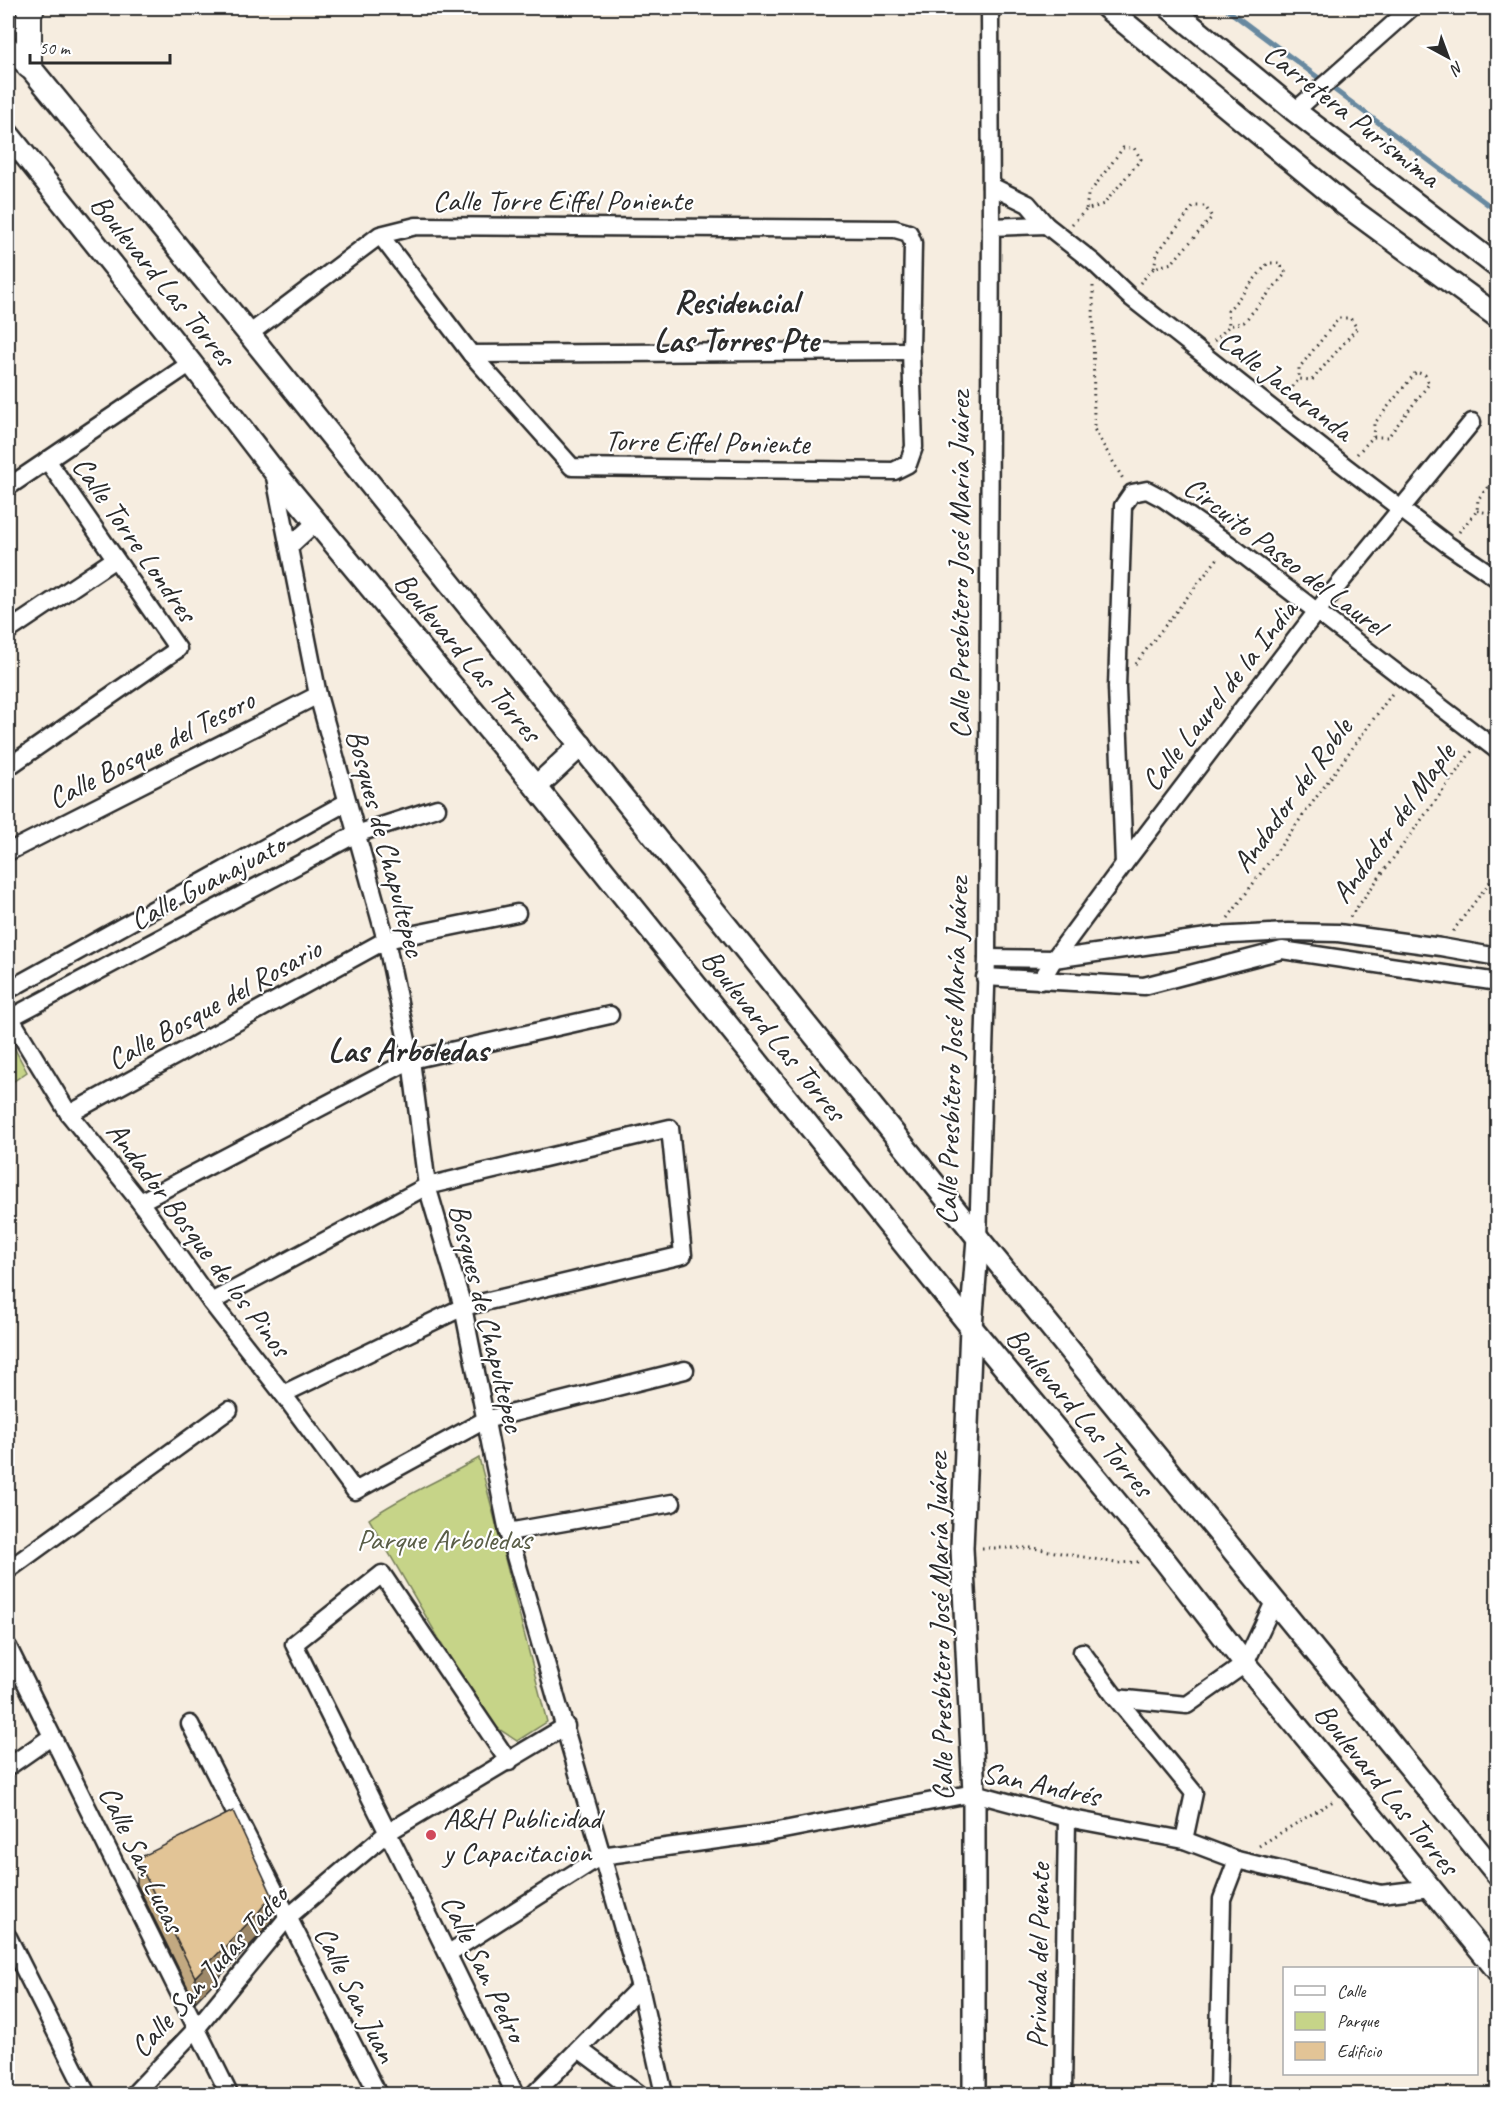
<svg xmlns="http://www.w3.org/2000/svg" width="1505" height="2102" font-family="Caveat,sans-serif">
  <style>
    .green { fill: #c6d488; stroke: #78805a; stroke-width: 1.5 }
    .lines { fill: none; stroke-linecap: round; stroke-linejoin: round }
    .stream { stroke: #6789a0; stroke-width: 5 }
    .minor-casing { stroke: #2b2b2b; stroke-width: 21 }
    .tertiary-casing { stroke: #2b2b2b; stroke-width: 26 }
    .secondary-casing { stroke: #2b2b2b; stroke-width: 28 }
    .path { stroke: #2b2b2b; stroke-width: 3; stroke-dasharray: 1.5 4.5; stroke-linecap: butt }
    .minor { stroke: #fff; stroke-width: 16 }
    .tertiary { stroke: #fff; stroke-width: 21 }
    .secondary { stroke: #fff; stroke-width: 24 }
    .wall { fill: #c2a981; stroke: #2b2b2b; stroke-width: 1.5 }
    .shaded-wall { fill: #9e8969; stroke: #2b2b2b; stroke-width: 1.5 }
    .building { fill: #e2c496; stroke: #2b2b2b; stroke-width: 1.5 }
    .poi-dot { fill: #d1495b; stroke: #fff; stroke-width: 2 }
    .labels { text-anchor: middle; dominant-baseline: central; stroke-width: 4.5; stroke-linejoin: round; paint-order: stroke }
    .street-label { font-size: 30px; fill: #2b2b2b; stroke: #fff }
    .park-label { font-size: 30px; fill: #5a5e47; stroke: #fff }
    .poi-label { font-size: 30px; fill: #2b2b2b; stroke: #fff; text-anchor: start }
    .quarter-label { font-size: 33px; font-weight: bold; fill: #2b2b2b; stroke: #fff }
  </style>
  <rect width="100%" height="100%" fill="#f6ede0"/>
  <filter id="ink" filterUnits="userSpaceOnUse"><feTurbulence type="fractalNoise" baseFrequency=".0167" numOctaves="2"/><feDisplacementMap in="SourceGraphic" scale="12" xChannelSelector="R" yChannelSelector="G"/><feConvolveMatrix kernelMatrix="1 2 1 2 8 2 1 2 1" color-interpolation-filters="sRGB"/></filter>
  <g filter="url(#ink)">
    <g class="green">
      <polygon points="8,1036 27,1072 8,1085"/>
      <path d="M479,1458l68,264 -30,19 -30,-20 -118,-202c34,-24 74,-40 110,-61z"/>
    </g>
    <g class="lines">
      <polyline class="stream" points="1225,8 1498,212"/>
      <g class="minor-casing">
        <g id="minor">
          <polyline points="1295,111 1411,8"/>
          <polyline points="991,186 1028,204 1046,225 1093,262 1129,296 1346,467 1448,545 1498,579"/>
          <polyline points="991,227 1046,225"/>
          <polyline points="249,334 380,235 416,226 895,229 909,233 913,243 911,351 914,447 908,464 894,471 572,467 471,354 380,235"/>
          <polyline points="471,354 911,351"/>
          <polyline points="274,472 318,695 386,940 411,1060 427,1186 463,1307 508,1532 640,1987 664,2094"/>
          <polyline points="8,487 191,363"/>
          <polyline points="289,547 316,522"/>
          <polyline points="8,631 115,559"/>
          <polyline points="8,767 178,649 47,460"/>
          <polyline points="8,852 318,695"/>
          <polyline points="1124,864 1117,687 1123,506 1132,493 1147,490 1164,499 1229,544 1498,751"/>
          <polyline points="987,958 1054,959 1214,936 1288,932 1338,933 1441,947 1498,957"/>
          <polyline points="985,977 1144,986 1282,950 1498,982"/>
          <polyline points="1041,981 1054,959 1124,864 1317,611 1472,422"/>
          <polyline points="8,990 347,802"/>
          <polyline points="8,1014 69,1114 140,1202 211,1302 283,1394 355,1491 485,1420 685,1370"/>
          <polyline points="10,1018 356,834 437,808"/>
          <polyline points="69,1114 386,940 517,913"/>
          <polyline points="140,1202 411,1060 610,1015"/>
          <polyline points="978,1238 987,958 991,227 990,8"/>
          <polyline points="211,1302 427,1186 670,1128 683,1255 463,1307 283,1394"/>
          <polyline points="508,1532 672,1503"/>
          <polyline points="8,1570 229,1410"/>
          <polyline points="8,1647 229,2094"/>
          <polyline points="1082,1652 1116,1698 1194,1793 1184,1840"/>
          <polyline points="1116,1698 1187,1705 1245,1664 1274,1602"/>
          <polyline points="190,1724 378,2094"/>
          <path d="M509,1762l-127,-188 -88,70c74,150 150,299 221,450"/>
          <polyline points="8,1767 51,1737"/>
          <polyline points="8,1937 87,2094"/>
          <polyline points="449,1953 601,1856 768,1833 974,1793 1067,1818 1184,1840 1237,1860 1381,1894 1430,1888"/>
          <polyline points="579,2049 639,2094"/>
          <polyline points="134,2094 196,2029 287,1918 387,1833 566,1726"/>
          <polyline points="534,2094 640,1987"/>
          <polyline points="1063,2094 1067,1818"/>
          <polyline points="1218,2094 1222,1899 1237,1860"/>
        </g>
      </g>
      <g class="tertiary-casing">
        <g id="tertiary">
          <polyline points="1107,8 1344,204 1498,317"/>
          <polyline points="1170,8 1295,111 1498,267"/>
          <polyline points="8,48 29,66 249,334 978,1238 1498,1875"/>
          <polyline points="8,134 191,363 274,471 536,787 971,1327 1165,1561 1245,1664 1351,1791 1498,1971"/>
          <polyline points="536,787 581,745"/>
          <polyline points="974,2094 974,1793 962,1548 971,1327 978,1238"/>
        </g>
      </g>
      <g class="secondary-casing">
        <polyline id="secondary" points="29,66 29,13 32,8"/>
      </g>
      <g class="path">
        <polyline points="1072,224 1086,210 1104,204 1141,159 1134,148 1123,148 1088,195 1086,210"/>
        <polyline points="1140,283 1154,268 1172,263 1212,217 1205,206 1194,206 1157,253 1154,268"/>
        <polyline points="1093,286 1094,429 1123,479"/>
        <polyline points="1214,341 1229,326 1244,322 1286,273 1279,263 1268,263 1228,311 1229,326"/>
        <polyline points="1284,396 1299,379 1312,380 1357,328 1350,318 1339,318 1299,368 1299,379"/>
        <polyline points="1357,454 1373,437 1388,437 1429,384 1425,375 1416,372 1374,424 1373,437"/>
        <polyline points="1477,511 1490,513 1498,504"/>
        <polyline points="1459,532 1477,511 1478,499 1498,476"/>
        <polyline points="1135,664 1218,558"/>
        <polyline points="1350,917 1472,751"/>
        <polyline points="1228,918 1394,691"/>
        <polyline points="1453,931 1498,871"/>
        <polyline points="982,1548 1033,1548 1116,1563 1139,1562"/>
        <polyline points="1259,1846 1335,1800"/>
      </g>
      <use href="#minor" class="minor"/>
      <use href="#tertiary" class="tertiary"/>
      <use href="#secondary" class="secondary"/>
    </g>
    <polygon class="wall" points="137,1859 272,1920 257,1938 195,2002 137,1884"/>
    <polygon class="shaded-wall" points="272,1895 272,1920 257,1938 195,2002 195,1977"/>
    <polygon class="building" points="233,1811 272,1895 257,1914 195,1977 137,1859"/>
  </g>
  <circle class="poi-dot" cx="431" cy="1835" r="6"/>
  <g class="labels">
    <g class="street-label">
      <text transform="translate(1352 115) rotate(38)">Carretera Purismima</text>
      <text x="562" y="200">Calle Torre Eiffel Poniente</text>
      <text transform="translate(163 280) rotate(51)">Boulevard Las Torres</text>
      <text transform="translate(1286 385) rotate(38)">Calle Jacaranda</text>
      <text transform="translate(707 442) rotate(1)">Torre Eiffel Poniente</text>
      <text transform="translate(135 539) rotate(55)">Calle Torre Londres</text>
      <text transform="translate(1285 556) rotate(37)">Circuito Paseo del Laurel</text>
      <text transform="translate(959 565) rotate(-90)">Calle Presbítero José María Juárez</text>
      <text transform="translate(468 657) rotate(50)">Boulevard Las Torres</text>
      <text transform="translate(1219 695) rotate(-52)">Calle Laurel de la India</text>
      <text transform="translate(151 749) rotate(-27)">Calle Bosque del Tesoro</text>
      <text transform="translate(1292 795) rotate(-54)">Andador del Roble</text>
      <text transform="translate(1393 823) rotate(-54)">Andador del Maple</text>
      <text transform="translate(386 843) rotate(75)">Bosques de Chapultepec</text>
      <text transform="translate(207 882) rotate(-28)">Calle Guanajuato</text>
      <text transform="translate(214 1004) rotate(-29)">Calle Bosque del Rosario</text>
      <text transform="translate(774 1035) rotate(51)">Boulevard Las Torres</text>
      <text transform="translate(952 1051) rotate(-88)">Calle Presbítero José María Juárez</text>
      <text transform="translate(199 1239) rotate(53)">Andador Bosque de los Pinos</text>
      <text transform="translate(487 1318) rotate(76)">Bosques de Chapultepec</text>
      <text transform="translate(1080 1412) rotate(50)">Boulevard Las Torres</text>
      <text transform="translate(940 1627) rotate(-91)">Calle Presbítero José María Juárez</text>
      <text transform="translate(1041 1784) rotate(12)">San Andrés</text>
      <text transform="translate(1387 1789) rotate(51)">Boulevard Las Torres</text>
      <text transform="translate(142 1859) rotate(64)">Calle San Lucas</text>
      <text transform="translate(1038 1956) rotate(-89)">Privada del Puente</text>
      <text transform="translate(484 1968) rotate(64)">Calle San Pedro</text>
      <text transform="translate(209 1971) rotate(-48)">Calle San Judas Tadeo</text>
      <text transform="translate(356 1994) rotate(63)">Calle San Juan</text>
    </g>
    <g class="park-label">
      <text x="444" y="1539">Parque Arboledas</text>
    </g>
    <g class="poi-label">
      <text x="443" y="1818">A&amp;H Publicidad<tspan x="443" dy="34">y Capacitacion</tspan></text>
    </g>
    <g class="quarter-label">
      <text x="736" y="302">Residencial<tspan x="736" dy="38">Las Torres Pte</tspan></text>
      <text x="408" y="1050">Las Arboledas</text>
    </g>
  </g>
  <rect width="1505" height="2102" fill="none" stroke="#fff" stroke-width="30"/>
  <rect x="15" y="15" width="1475" height="2072" fill="none" stroke="#2b2b2b" stroke-width="2" filter="url(#ink)"/>
  <rect x="1283" y="1967" width="195" height="108" fill="#ffffff" stroke="#aaaaaa" stroke-width="1.5"/>
  <rect x="1295" y="1986" width="30" height="9" fill="#ffffff" stroke="#aaaaaa" stroke-width="1.5"/>
  <text x="1337" y="1997" font-size="18" fill="#2b2b2b">Calle</text>
  <rect x="1295" y="2012" width="30" height="18" fill="#c6d488" stroke="#aaaaaa" stroke-width="1.5"/>
  <text x="1337" y="2027" font-size="18" fill="#2b2b2b">Parque</text>
  <rect x="1295" y="2042" width="30" height="18" fill="#e2c496" stroke="#aaaaaa" stroke-width="1.5"/>
  <text x="1337" y="2057" font-size="18" fill="#2b2b2b">Edificio</text>
  <g transform="translate(1448 57) rotate(139)" stroke="#ffffff" stroke-width="4.5" paint-order="stroke">
  <path d="M0-4.5L10 22L0 15L-10 22Z" fill="#2b2b2b"/>
  <text y="-9" font-size="16" font-weight="bold" text-anchor="middle" fill="#2b2b2b">N</text>
  </g>
  <path d="M30 54v9h140v-9" fill="none" stroke="#2b2b2b" stroke-width="3"/>
  <text x="39" y="54" font-size="18" fill="#2b2b2b" stroke="#ffffff" stroke-width="4.5" paint-order="stroke">50 m</text>
</svg>
